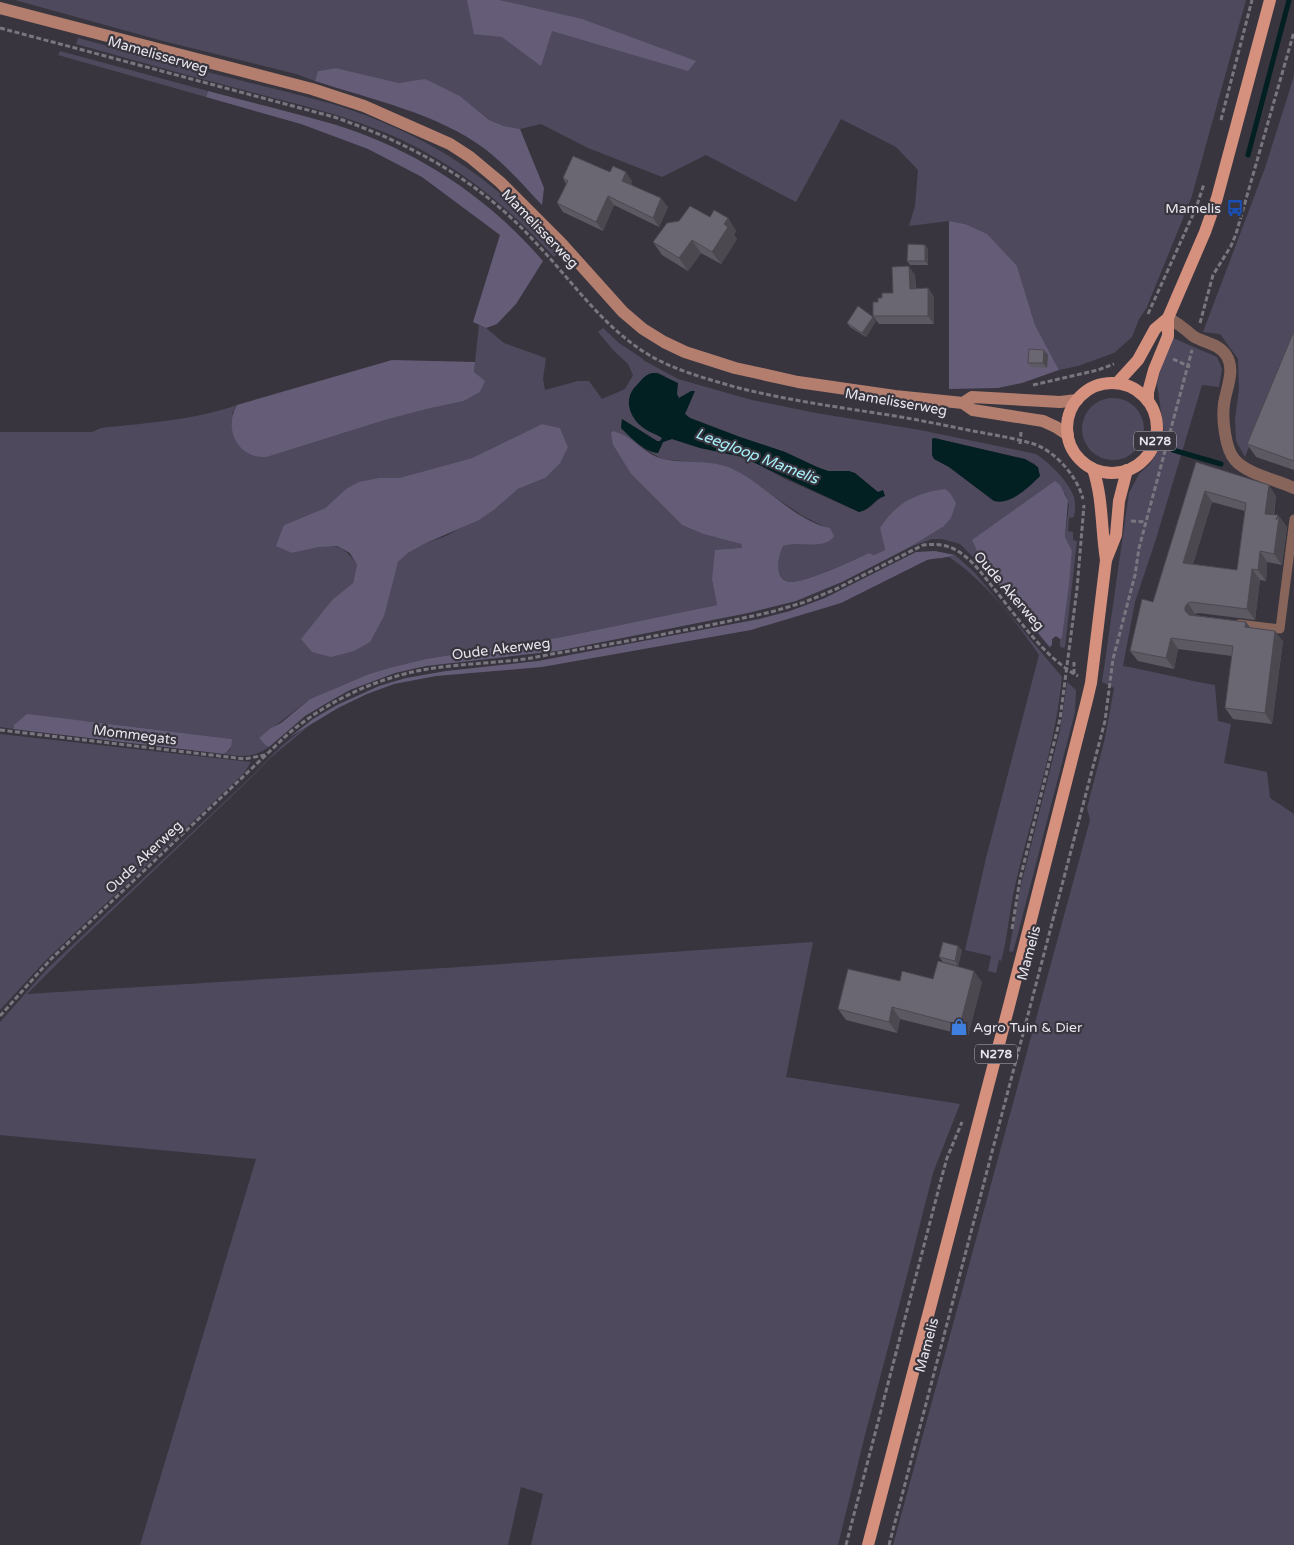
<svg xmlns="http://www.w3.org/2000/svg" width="1294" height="1545" font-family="'Varela Round',sans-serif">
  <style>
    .green { fill: #4f495d; fill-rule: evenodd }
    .forest { fill: #655d78 }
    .water { fill: #021f22 }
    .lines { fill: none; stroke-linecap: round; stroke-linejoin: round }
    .stream { stroke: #021f22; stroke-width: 5 }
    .path { stroke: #79767f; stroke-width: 3; stroke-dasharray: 5 2.5; stroke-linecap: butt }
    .lane { stroke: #87655b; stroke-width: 9 }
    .street { stroke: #87655b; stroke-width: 12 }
    .secondary { stroke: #b37e6e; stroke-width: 12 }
    .primary { stroke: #d5917d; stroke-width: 12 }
    .wall { fill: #5c5962; fill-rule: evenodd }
    .shaded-wall { fill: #4b4850 }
    .building { fill: #6b6772; stroke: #4b4850; fill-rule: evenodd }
    .labels { text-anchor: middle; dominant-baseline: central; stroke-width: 4.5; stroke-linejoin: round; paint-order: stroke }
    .shield { fill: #38353f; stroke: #b4b2ba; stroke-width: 1 }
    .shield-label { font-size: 12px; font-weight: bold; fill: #e9e7ee }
    .street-label { font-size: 14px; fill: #e9e7ee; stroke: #38353f }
    .poi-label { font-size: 14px; fill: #e9e7ee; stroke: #38353f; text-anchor: end }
    .water-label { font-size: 15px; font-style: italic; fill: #a8f1fb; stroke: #38353f }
  </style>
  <rect width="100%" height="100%" fill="#38353f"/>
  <g class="green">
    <polygon points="15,0 1246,0 1191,199 1146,309 1139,319 1132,337 1114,353 1078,366 1059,370 1035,325 1017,266 965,224 949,221 909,226 915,206 918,170 896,147 841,119 796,202 706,155 662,177 588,148 541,124 520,129 504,126 489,120 460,96 425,80 399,83 336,68 318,71 315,81 296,74 163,41"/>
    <path d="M78,38c56,15 112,30 169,44 45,12 92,21 135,40 56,23 105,55 147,99v3l5,4 1,-1 23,26 -4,4c-55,-61 -116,-107 -194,-134 -39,-14 -80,-23 -120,-34 -55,-14 -109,-30 -164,-45z"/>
    <polygon points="60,51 208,91 206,97 58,55"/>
    <polygon points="1294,76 1294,335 1245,457 1236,441 1235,419 1239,389 1238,359 1220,334 1203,332 1265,168"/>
    <path d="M479,325l7,3 18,15 42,15 -3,21 2,11 33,-9h11l13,18 23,-10 8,-14 -5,-11 -14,-13 -16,-19 5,-4 16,15 24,16v1l35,19 74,21 64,13 104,17 116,24c13,8 33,28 38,43 2,7 1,14 0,20l-5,1 -1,13 5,1v8l4,1 -12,106 -3,1 -2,-2v-7l2,-1 10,-86 -7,-15 4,-32 -4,-12 -83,41 -10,6 11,25 66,80h3l-2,3 -70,-84 -20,-20 -18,-5h-10l-22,8 33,-20 -3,-37 -26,7 -34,31 5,22 -11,5 -5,-2c-14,7 -64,29 -78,29 -18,-2 -13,-25 -8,-36l42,-19 -22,-11 -68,-46 -13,-5 -60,-6 -45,-27 -4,13 18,29 51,51 21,9 38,10 1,4 -30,32 5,25 -155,32 -135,22 -38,9 -20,6 -59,25 -51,39 6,7 4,2c-16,11 -26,10 -45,7l6,-4 2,-11 -147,-18 -71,4 -1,4 -13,-2v-295h92l9,-4c45,-5 94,-8 136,-23l-5,9 35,43 118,-37 42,-11 37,-8 16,-9 4,-11 -10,-9zM658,373l7,3 14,22 5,-3 1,19 5,4 50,19 45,15 32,15 11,4h21l29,21 5,-1c-5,10 -13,19 -24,21l-74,-33 -31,-17 -21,-8 -33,-6 -28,-9 -9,3 -5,11 -22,-12 -15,-13 1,-9 35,22h3l3,-3c-15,-9 -27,-12 -33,-29zM542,424l18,4 8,19 -23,31 -27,11 -23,20 -49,27 -20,7 -18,10 -10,9 -4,12 -61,25 20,-16 4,-18c-18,-29 -36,-19 -65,-12l-8,-28 41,-17 21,-19 33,-11h20l73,-20zM934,438l91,21 10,5 5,12 -30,23 -16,2 -45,-34 -15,-8 -2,-20z"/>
    <path d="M1173,338l44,19 5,12 -3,18 -17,-2 -46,154 -21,63 -12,64c31,5 61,14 92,19l3,36 13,3 -7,39 43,9 3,26 24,16v731h-401l197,-725 -3,-12 18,-70 9,-50 -12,-6 27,-189 10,-19 10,-9 10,-15 5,-18 -7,-48 6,-23z"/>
    <circle cx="1113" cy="429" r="31"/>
    <path d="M955,555l20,18 87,104c-7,72 -31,139 -47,209 -6,25 -7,51 -14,76l-1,-3 -1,1 -3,13 -8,-2 3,-15 -26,-6 21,-92 53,-203c-23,-34 -55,-75 -90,-98z"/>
    <polygon points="1067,682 1076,690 1075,712 1020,926 1013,952 1009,951 1020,889 1060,730"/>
    <path d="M310,725l-41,34 -13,14 -183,175 -46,46 433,-27 353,-25 -27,135 174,27 -27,69 -22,87 -46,175 -27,110h-307l12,-51 -22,-7 -13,58h-368l116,-386 -256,-24v-113l47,-53 210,-198c16,-18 32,-33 53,-46z"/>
    <polygon points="0,734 251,762 244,773 46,960 0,1010"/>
  </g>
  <g class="forest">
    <polygon points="467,0 499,0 582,19 696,61 688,71 552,31 541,66 502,37 474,34"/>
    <path d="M336,68l63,15 26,-4 35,17 29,24 15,6 16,3 24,59 -2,17c-18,-19 -36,-40 -57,-56 -46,-35 -115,-50 -170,-68l3,-10z"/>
    <path d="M208,91c41,11 83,21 125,33 82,25 154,72 210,137l-27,43 -19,20 -11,4 -13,-6 27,-87 -78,-58 -54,-28 -67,-25 -95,-27z"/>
    <polygon points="949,221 965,224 987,234 1017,266 1035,325 1059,370 1022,383 998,388 949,389"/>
    <path d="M392,360l83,2 -1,10 11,9 -5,11 -16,9 -37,8 -42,11 -118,37c-29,2 -44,-28 -30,-52z"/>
    <polygon points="542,424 560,428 568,447 560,463 545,478 518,489 495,509 479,520 426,543 408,553 398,562 384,616 370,642 354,651 331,657 312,652 301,639 333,599 353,583 357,565 350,553 337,546 318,547 292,553 276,546 284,525 325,508 346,489 359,482 379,478 399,478 472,458"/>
    <path d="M613,431c19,4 32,24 50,28 23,5 51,0 72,11 30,15 62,52 95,58l4,8c-9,15 -35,4 -51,10 -5,11 -10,35 8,36 15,0 64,-22 78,-29l5,2 11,-5 -5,-22c16,-25 35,-35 65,-39l5,4 6,10 -5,15 -8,9 -33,20 -68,35 -46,19 -48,12 -191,38 -131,15 -31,7 -45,17 -18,10 -27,16 -36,31 -4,-2 -6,-7 12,-10 10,-5 29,-24 59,-25 20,-6 37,-9 136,-22 155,-32 -5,-25 3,-30 27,-2 -1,-4 -38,-10 -21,-9 -51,-51 -18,-29 -2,-12z"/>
    <polygon points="1055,481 1060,485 1068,501 1065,537 1072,551 1069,584 1062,638 1060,639 1056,636 1052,639 1052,645 1049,646 983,565 972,540"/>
    <path d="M935,551l20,4c-7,3 -19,3 -28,5l-86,43 -90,27 -209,37 -106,9 -42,8 -27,10 -29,14 -48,29 23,-18 24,-14 42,-19 27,-8 40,-7 92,-10 221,-42 31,-8 35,-13 91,-46z"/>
    <path d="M27,714l205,25c0,7 -2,11 -8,15l-211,-25 1,-4z"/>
  </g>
  <g class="water">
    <path d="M652,373h5l21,10 -1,11 2,4 12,-7h4l-10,23 5,4 50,19 45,15 32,15 11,4h21l6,2 23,19 5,-2 2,6c-11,3 -15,14 -26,16l-117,-55 -42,-9 -28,-9 -9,3 -5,11c-14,-1 -28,-16 -37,-25l1,-9 35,22h3l2,-3c-5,-4 -12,-5 -17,-9 -14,-9 -22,-27 -11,-41 6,-6 10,-13 18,-15z"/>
    <path d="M934,438l91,21 13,8 2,9c-11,11 -30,30 -46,25l-45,-34 -15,-8 -2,-4v-16z"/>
  </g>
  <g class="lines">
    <g class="stream">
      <polyline points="1248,155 1289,0"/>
      <polyline points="1173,450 1221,464"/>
    </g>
    <g class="path">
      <path d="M0,28l334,89c78,27 146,64 202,126 38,40 70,89 120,116 25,13 52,20 79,28 51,13 102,20 154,28 25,4 49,9 74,14 24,5 48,8 71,15 22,8 43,32 49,55"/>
      <polyline points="1221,120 1252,0"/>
      <polyline points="1148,314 1196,208 1204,184"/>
      <polyline points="1200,323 1213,275 1231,246 1236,234 1294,32"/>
      <polyline points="1173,359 1190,367"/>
      <polyline points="1033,385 1098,370 1114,364"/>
      <polyline points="1020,444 1021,432"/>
      <polyline points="1131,521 1146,522"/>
      <polyline points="1074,674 1074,662"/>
      <polyline points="0,730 245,759 265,755"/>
      <polyline points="1012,929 1020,879 1060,719 1077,589 1084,505"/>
      <path d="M0,1016l50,-56 238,-226c37,-31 82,-53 129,-63 29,-6 60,-7 90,-10 15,-1 30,-4 45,-7 73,-12 147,-26 219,-42l34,-10 31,-13 87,-44c12,-1 22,-1 33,5 14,8 25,22 35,35 25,30 52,72 87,91"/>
      <polyline points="846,1545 942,1176 947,1158 962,1122"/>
      <polyline points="889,1545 1105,721 1113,659 1135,575 1139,548 1192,350"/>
    </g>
    <polyline class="lane" points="1239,624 1280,629 1294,519"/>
    <path class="street" d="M1168,318c10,5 17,11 25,18 11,7 25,7 33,19 10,15 0,33 -2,49 -2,14 1,45 11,56 12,14 42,20 59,28"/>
    <g class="secondary">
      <polyline points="0,8 312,89 364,106 450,144 470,157 500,182 561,243 623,312 643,329 664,342 685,352 735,368 798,382 895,396 963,403 973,410 1043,421 1056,427 1068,435"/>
      <polyline points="963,403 972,397 1060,402 1077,400"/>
    </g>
    <g class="primary">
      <polyline points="1117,383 1138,360 1155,329 1168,318"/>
      <circle cx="1112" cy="428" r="45"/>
      <polyline points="1148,401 1148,392 1154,370 1168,336 1168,318 1205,232 1217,198 1270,0"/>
      <path d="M1093,469c10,29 8,60 13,91"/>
      <polyline points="868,1545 1010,1002 1087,700 1091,683 1106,560 1116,535 1119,501 1127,470"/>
    </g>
  </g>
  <g class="wall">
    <polygon points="610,172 632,181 631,184 668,207 659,227 614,205 603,231 563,212 557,203 566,184 563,178"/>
    <polygon points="710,217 728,218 736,231 734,235 737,239 721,264 701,253 688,271 662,255 653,242"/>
    <polygon points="925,245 928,249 928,265 910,265 907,261"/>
    <polygon points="915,275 916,289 928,288 934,297 934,324 879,324 873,316 878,302 882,298 893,293"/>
    <polygon points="876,321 866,337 850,327 847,323"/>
    <polygon points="1294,331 1294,470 1256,457 1247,444"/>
    <polygon points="1044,350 1048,355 1047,368 1031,367 1028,363"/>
    <path d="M1196,462l80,34 -2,19h4l9,12 -5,38 -15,-3 -1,19 -6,-1 -5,40 -56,-7 -4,1 -1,1 52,7 4,5 33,14 -11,83 -39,-5 -8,-11 7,-52 -54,-7 -4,20 -36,-8 -8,-10 23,-49zM1212,502l33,9 -8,59 -44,-6z"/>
    <polygon points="962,950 958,966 943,962 939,957"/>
    <polygon points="933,979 982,982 968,1036 900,1019 897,1033 846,1020 838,1009 900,981"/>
  </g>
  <g class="shaded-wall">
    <polygon points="626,172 632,181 629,189 622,181"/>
    <polygon points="608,196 614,205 603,231 596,222"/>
    <polygon points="661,198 668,207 659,227 653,218"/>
    <polygon points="728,218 736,231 734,235 737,239 721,264 712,252 724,224"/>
    <polygon points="692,240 701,253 688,271 679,258"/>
    <polygon points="925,245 928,249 928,265 925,261"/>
    <polygon points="909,266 915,275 916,298 910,289"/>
    <polygon points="928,288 934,297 934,324 928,316"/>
    <polygon points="873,317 876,321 866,337 862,333"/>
    <polygon points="1044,350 1048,355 1047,368 1043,363"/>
    <polygon points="1269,485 1276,496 1272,524 1265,514"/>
    <polygon points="1205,491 1212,502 1190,574 1183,563"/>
    <polygon points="1278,515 1287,527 1282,565 1274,554 1276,520"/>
    <polygon points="1260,551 1267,562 1266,581 1258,570"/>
    <polygon points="1252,569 1260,580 1255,620 1247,609"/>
    <polygon points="1188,603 1195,614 1192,618 1185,611 1185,607"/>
    <polygon points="1246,622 1253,632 1245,627"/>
    <polygon points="1275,631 1283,641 1272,724 1265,713"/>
    <polygon points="1171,638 1178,649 1174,669 1166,658"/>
    <polygon points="958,946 962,950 958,966 955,961"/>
    <polygon points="974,971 982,982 968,1036 960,1025"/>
    <polygon points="892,1007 900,1019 897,1033 889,1022"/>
  </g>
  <g class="building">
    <polygon points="573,156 610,172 613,166 626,172 622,181 661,198 653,218 608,196 596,222 557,203 568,181 563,178"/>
    <polygon points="690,206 710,217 714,210 728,218 724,224 728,227 712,252 692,240 679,258 653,242 667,223 679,221"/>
    <polygon points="908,244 925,245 925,261 907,261"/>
    <polygon points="909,266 910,289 928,288 928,316 873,316 873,302 878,302 878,298 882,298 882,293 893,293 892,267"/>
    <polygon points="858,306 873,317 862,333 847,323"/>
    <polygon points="1294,331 1294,461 1247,444"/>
    <polygon points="1029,349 1044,350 1043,363 1028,363"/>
    <path d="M1196,462l73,23 -4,29 13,1 -2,5 3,-3 -5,37 -14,-3 -2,19 -6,-1 -5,40 -56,-7 -3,1 -3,4v4l4,4 57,7 -1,5 30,4 -10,82 -40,-5 8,-62 -62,-8 -5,20 -36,-7 12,-52 11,3zM1205,491l41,12 -9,67 -54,-7z"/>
    <polygon points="943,942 958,946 955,961 939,957"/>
    <polygon points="938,961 974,971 960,1025 892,1007 889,1022 838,1009 848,969 900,981 902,971 933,979"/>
  </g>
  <defs>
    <g id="bus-bare" transform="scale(1.35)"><path d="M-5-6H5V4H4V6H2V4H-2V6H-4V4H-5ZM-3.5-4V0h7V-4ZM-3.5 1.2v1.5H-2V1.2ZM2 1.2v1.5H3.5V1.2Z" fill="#1a4fb4" stroke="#38353f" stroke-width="2.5" paint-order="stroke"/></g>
    <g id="shop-bare" transform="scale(1.35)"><path d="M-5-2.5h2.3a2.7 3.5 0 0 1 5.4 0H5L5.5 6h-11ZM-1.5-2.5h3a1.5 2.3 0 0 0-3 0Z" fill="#3f7fe0" stroke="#38353f" stroke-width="2.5" paint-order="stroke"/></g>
  </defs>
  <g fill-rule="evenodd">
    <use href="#bus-bare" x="1235" y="208"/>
    <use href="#shop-bare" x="959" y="1027"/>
  </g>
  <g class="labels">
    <g class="shield">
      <rect x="1134" y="431.5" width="42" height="19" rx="4"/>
      <rect x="975" y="1044.5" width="42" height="19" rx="4"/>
    </g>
    <g class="shield-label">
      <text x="1155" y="441">N278</text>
      <text x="996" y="1054">N278</text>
    </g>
    <g class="street-label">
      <text transform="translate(158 55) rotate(16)">Mamelisserweg</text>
      <text transform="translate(540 229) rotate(46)">Mamelisserweg</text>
      <text transform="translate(896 402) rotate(10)">Mamelisserweg</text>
      <text transform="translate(1009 591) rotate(49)">Oude Akerweg</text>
      <text transform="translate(501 649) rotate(-7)">Oude Akerweg</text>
      <text transform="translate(135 735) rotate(7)">Mommegats</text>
      <text transform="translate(144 857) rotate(-43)">Oude Akerweg</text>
      <text transform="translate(1029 953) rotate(-75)">Mamelis</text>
      <text transform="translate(927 1345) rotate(-75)">Mamelis</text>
    </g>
    <g class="poi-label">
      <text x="1221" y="208">Mamelis</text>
      <text x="973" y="1027" text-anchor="start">Agro Tuin &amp; Dier</text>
    </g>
    <g class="water-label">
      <text transform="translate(757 456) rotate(21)">Leegloop Mamelis</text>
    </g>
  </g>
</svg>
